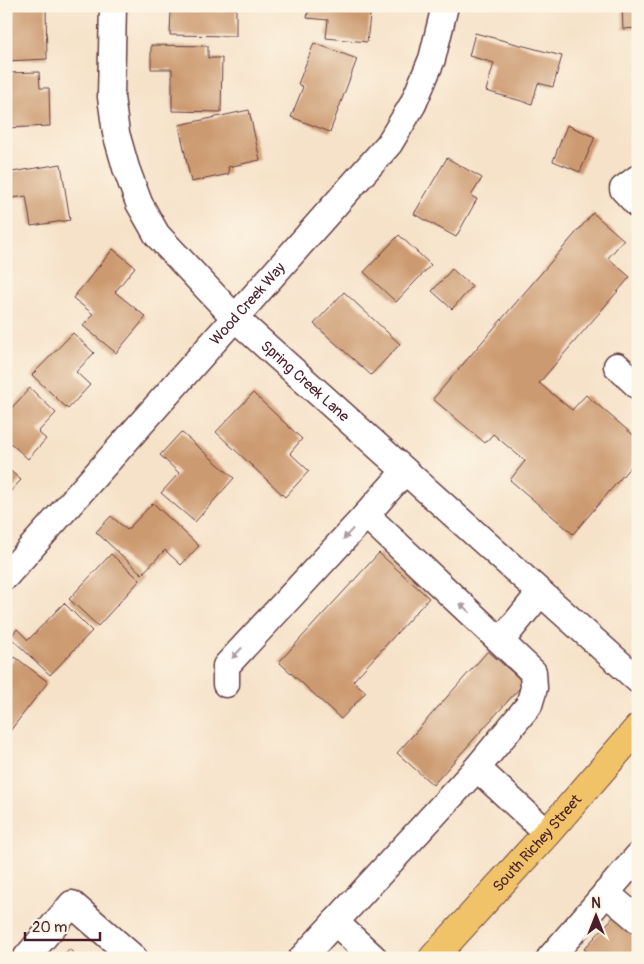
<svg xmlns="http://www.w3.org/2000/svg" width="644" height="964" font-family="Pangolin,sans-serif">
  <style>
    .building { fill: #cc9a70 }
    .lines { fill: none; stroke-linecap: round; stroke-linejoin: round }
    .minor-casing { stroke: #643c43; stroke-width: 29 }
    .major-casing { stroke: #643c43; stroke-width: 30 }
    .minor { stroke: #fff; stroke-width: 26 }
    .major { stroke: #f0c369; stroke-width: 28 }
    .oneway { fill: #ae9aa0 }
    .labels { text-anchor: middle; dominant-baseline: central; stroke-width: 5; stroke-linejoin: round; paint-order: stroke }
    .street-label { font-size: 15px; fill: #4a1f2b; stroke: #fcf5e5 }
  </style>
  <rect width="100%" height="100%" fill="#fcf5e5"/>
  <filter id="ink" filterUnits="userSpaceOnUse"><feTurbulence type="fractalNoise" baseFrequency=".02" numOctaves="2"/><feDisplacementMap in="SourceGraphic" scale="10" xChannelSelector="R" yChannelSelector="G"/><feConvolveMatrix kernelMatrix="1 2 1 2 8 2 1 2 1" color-interpolation-filters="sRGB"/></filter>
  <filter id="wash" filterUnits="userSpaceOnUse"><feTurbulence type="fractalNoise" baseFrequency=".0096" numOctaves="4" result="noise"/><feDisplacementMap in="SourceGraphic" scale="20" xChannelSelector="R" yChannelSelector="G"/><feGaussianBlur stdDeviation="1.12" result="paint"/><feColorMatrix in="noise" values="0 0 0 0 0 0 0 0 0 0 0 0 0 0 0 0 0 1.4 0 .05"/><feComposite in="paint" operator="in"/></filter>
  <g filter="url(#wash)">
    <rect width="100%" height="100%" fill="#f6e2c9"/>
    <g id="blocks">
      <g class="building">
        <polygon points="6,6 46,6 47,59 6,61"/>
        <polygon points="182,6 236,8 236,36 170,35 171,10 181,10"/>
        <polygon points="309,6 371,6 367,42 326,38 328,20 307,18"/>
        <polygon points="622,6 638,6 638,28 623,29"/>
        <polygon points="475,33 562,56 553,87 538,83 532,104 486,91 494,63 469,56"/>
        <polygon points="314,43 357,59 330,132 291,117 303,87 298,84"/>
        <polygon points="151,45 208,46 208,58 222,58 221,112 172,111 172,69 151,69"/>
        <polygon points="39,72 40,88 49,88 50,126 6,128 6,73"/>
        <polygon points="249,110 260,160 228,167 229,174 191,182 179,125"/>
        <polygon points="567,125 595,137 580,172 553,161"/>
        <polygon points="447,158 482,178 471,196 477,199 456,237 414,214"/>
        <polygon points="61,164 70,220 31,226 26,196 6,199 6,173"/>
        <polygon points="593,213 624,240 608,258 630,277 539,383 572,410 586,395 638,439 638,458 573,534 510,480 525,461 493,434 485,443 433,399"/>
        <polygon points="399,235 431,265 396,302 364,272"/>
        <polygon points="113,249 135,267 115,292 146,317 116,353 83,326 93,314 73,298"/>
        <polygon points="452,269 472,287 452,309 432,291"/>
        <polygon points="344,292 400,344 371,375 314,324"/>
        <polygon points="73,333 94,353 76,372 90,385 68,409 32,375"/>
        <polygon points="30,388 56,413 38,432 46,439 28,459 6,439 6,414"/>
        <polygon points="253,393 302,439 290,453 309,471 285,497 216,432"/>
        <polygon points="181,432 234,478 195,522 161,493 179,473 160,455"/>
        <polygon points="6,467 21,480 6,496"/>
        <polygon points="153,503 199,546 181,565 165,550 142,574 96,532 111,516 127,530"/>
        <polygon points="379,553 429,598 353,681 366,692 341,719 279,662"/>
        <polygon points="111,554 140,580 98,626 69,599"/>
        <polygon points="64,603 92,631 50,675 10,637 17,629 28,640"/>
        <polygon points="488,651 524,683 433,785 397,753"/>
        <polygon points="15,657 48,682 10,731 6,728 6,669"/>
        <polygon points="618,912 638,931 638,958 594,958 584,949"/>
        <polygon points="69,949 79,958 61,958"/>
      </g>
    </g>
  </g>
  <g filter="url(#ink)">
    <use href="#blocks" fill-opacity="0" stroke="#643c43" stroke-width="1"/>
    <g class="lines">
      <g class="minor-casing">
        <g id="minor">
          <path id="s1" d="M113,6l-2,91 5,36 10,35 13,35 18,32 79,84 402,361"/>
          <polyline points="638,178 623,189 638,205"/>
          <polyline points="617,366 638,386"/>
          <polyline points="366,515 405,471"/>
          <path id="s2" d="M6,576l383,-432 24,-40 19,-45 13,-53"/>
          <polyline points="501,641 540,593"/>
          <polyline points="226,684 226,666 366,515 533,672 534,688 529,705 477,768 302,958"/>
          <polyline points="477,768 547,833"/>
          <polyline points="606,893 638,920"/>
          <polyline points="335,922 374,958"/>
          <polyline points="26,958 72,904 134,958"/>
          <polyline points="550,958 638,856"/>
        </g>
      </g>
      <g class="major-casing">
        <g id="major">
          <path id="s3" d="M433,958l114,-125 91,-105"/>
        </g>
      </g>
      <use href="#minor" class="minor"/>
      <use href="#major" class="major"/>
    </g>
    <defs><path id="oneway-solid" d="M-6-.8H1V-3.2L6.5 0L1 3.2V.8H-6Z" transform="scale(1.25)"/></defs>
    <g class="oneway">
      <use href="#oneway-solid" transform="translate(348 534) rotate(133)"/>
      <use href="#oneway-solid" transform="translate(465 608) rotate(-137)"/>
      <use href="#oneway-solid" transform="translate(237 653) rotate(133)"/>
    </g>
  </g>
  <g class="labels">
    <g class="street-label">
      <text stroke="none"><textPath href="#s2" startOffset="364">Wood Creek Way</textPath></text>
      <text stroke="none"><textPath href="#s1" startOffset="446">Spring Creek Lane</textPath></text>
      <text stroke="none"><textPath href="#s3" startOffset="155">South Richey Street</textPath></text>
    </g>
  </g>
  <rect width="644" height="964" fill="none" stroke="#fcf5e5" stroke-width="25"/>
  <g transform="translate(596 916)" stroke="#fcf5e5" stroke-width="4" paint-order="stroke">
  <path d="M0-4L9 19L0 12L-9 19Z" fill="#4a1f2b"/>
  <text y="-8" font-size="14" font-weight="bold" text-anchor="middle" fill="#4a1f2b">N</text>
  </g>
  <path d="M25 932v8h75v-8" fill="none" stroke="#4a1f2b" stroke-width="2.5"/>
  <text x="32" y="932" font-size="15" fill="#4a1f2b" stroke="#fcf5e5" stroke-width="4" paint-order="stroke">20 m</text>
</svg>
